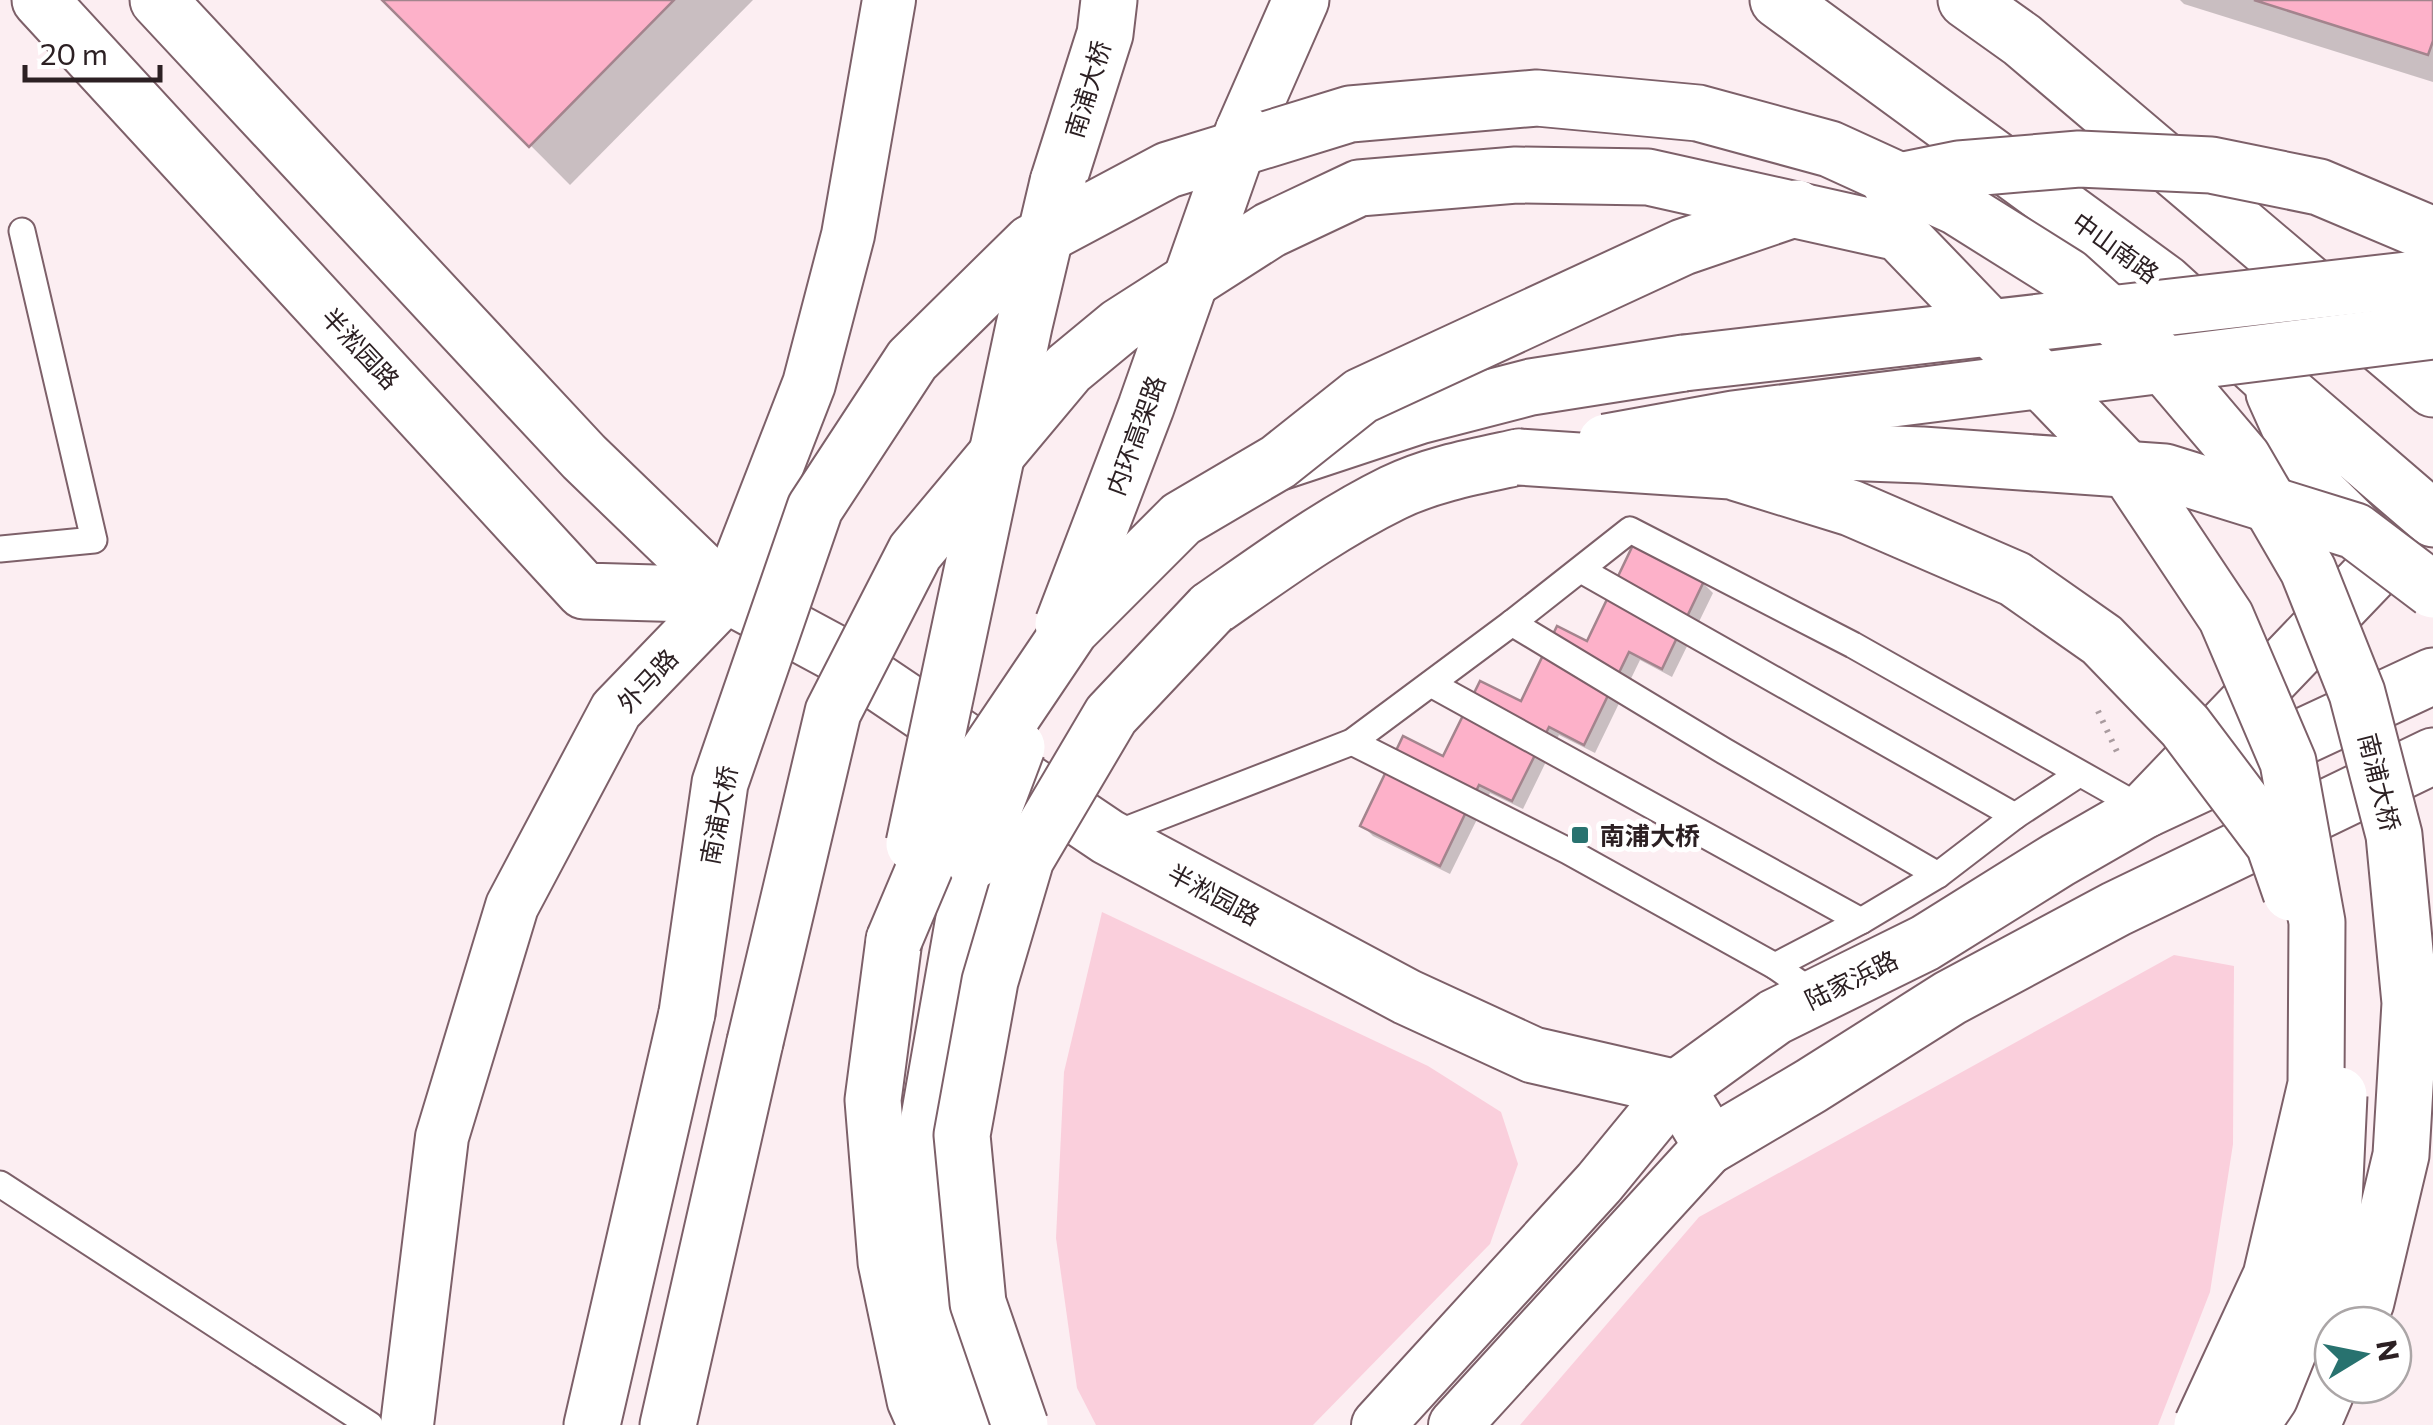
<svg xmlns="http://www.w3.org/2000/svg" width="2433" height="1425" font-family="Commissioner,'Noto Sans SC',sans-serif">
  <style>
    .green { fill: #facfdc }
    .shadow { fill: #0003 }
    .building { fill: #fdb1c9; stroke: #a3848d; stroke-width: 2.5 }
    .lines { fill: none; stroke-linecap: round; stroke-linejoin: round }
    .service-casing { stroke: #7d6069; stroke-width: 29 }
    .minor-casing { stroke: #7d6069; stroke-width: 56 }
    .secondary-casing { stroke: #7d6069; stroke-width: 59 }
    .primary-casing { stroke: #7d6069; stroke-width: 59 }
    .trunk-casing { stroke: #7d6069; stroke-width: 59 }
    .path { stroke: #a99b9f; stroke-width: 6; stroke-dasharray: 2.5 8; stroke-linecap: butt }
    .service { stroke: #fff; stroke-width: 25 }
    .minor { stroke: #fff; stroke-width: 52 }
    .secondary { stroke: #fff; stroke-width: 55 }
    .primary { stroke: #fff; stroke-width: 55 }
    .trunk { stroke: #fff; stroke-width: 55 }
    .trunk-bridge-casing { stroke: #7d6069; stroke-width: 59; stroke-linecap: butt }
    .trunk-bridge { stroke: #fff; stroke-width: 55 }
    .poi-dot { fill: #28726f; stroke: #fff; stroke-width: 4 }
    .labels { text-anchor: middle; dominant-baseline: central; stroke-width: 10; stroke-linejoin: round; paint-order: stroke }
    .street-label { font-size: 25px; fill: #2c2023; stroke: #fff }
    .poi-label { font-size: 25px; font-weight: bold; fill: #2c2023; stroke: #fff; text-anchor: start }
  </style>
  <rect width="100%" height="100%" fill="#fceef2"/>
  <g class="green">
    <polygon points="1102,912 1428,1066 1501,1112 1518,1164 1490,1244 1313,1425 1096,1425 1077,1388 1056,1238 1064,1072"/>
    <polygon points="2174,955 2234,966 2233,1144 2210,1292 2158,1425 1520,1425 1699,1217"/>
  </g>
  <g class="shadow">
    <polygon points="386,0 753,0 570,185"/>
    <polygon points="2180,0 2433,0 2433,82 2184,4"/>
    <polygon points="1703,583 1713,593 1672,677 1640,660 1595,753 1559,735 1523,809 1490,793 1450,874 1373,836 1363,826 1444,760 1522,705 1588,644"/>
  </g>
  <g class="building">
    <polygon points="382,0 674,0 529,147"/>
    <polygon points="2254,0 2433,0 2433,41 2428,55"/>
    <polygon points="1633,545 1704,581 1662,669 1629,652 1584,745 1549,727 1512,801 1479,785 1440,866 1360,826 1403,736 1443,756 1480,681 1521,701 1557,626 1587,641"/>
  </g>
  <g class="lines">
    <g class="service-casing">
      <g id="service">
        <polyline points="0,549 94,540 22,231"/>
        <polyline points="1581,570 2015,816"/>
        <polyline points="1512,623 1724,751 1938,875"/>
        <polyline points="1431,684 1861,921"/>
        <polyline points="1352,742 1568,851 1775,966 1818,996"/>
        <polyline points="1110,836 1352,742 1512,623 1630,530 1853,645 2145,810"/>
        <polyline points="1775,966 1861,921 1938,875 2015,816 2079,774"/>
        <polyline points="0,1184 370,1425"/>
      </g>
    </g>
    <g class="minor-casing">
      <g id="minor">
        <polyline points="407,1425 442,1137 512,906 616,710 727,595 809,384 848,235 889,0"/>
        <polyline points="1378,1425 1599,1183 1677,1088"/>
        <polyline points="1455,1425 1711,1145"/>
      </g>
    </g>
    <g class="secondary-casing">
      <g id="secondary">
        <polyline points="40,0 584,591 727,595"/>
        <polyline points="158,0 584,457 727,595 833,652 1108,837 1407,997 1533,1055 1677,1088 1711,1145 1811,1086 1950,998 2116,909 2433,756"/>
        <polyline points="1677,1088 1775,1017 1925,943 2058,860 2145,810 2433,676"/>
      </g>
    </g>
    <g class="primary-casing">
      <g id="primary">
        <polyline points="1778,0 2165,283 2267,376 2433,519"/>
        <polyline points="1966,0 2022,40 2433,389"/>
        <polyline points="2274,393 2319,493 2372,545"/>
        <polyline points="2145,810 2386,558"/>
      </g>
    </g>
    <g class="trunk-casing">
      <g id="trunk">
        <polyline points="1243,132 1301,0"/>
        <polyline points="1058,182 1105,34 1109,0"/>
        <polyline points="1280,462 1419,416 1531,387 1684,363"/>
        <path d="M1211,609c59,-41 117,-84 182,-116 39,-19 84,-27 126,-36"/>
        <polyline points="974,861 927,1129 942,1320 978,1425"/>
        <polyline points="894,940 873,1100 886,1262 915,1400 926,1425"/>
        <polyline points="592,1425 687,1013"/>
        <polyline points="668,1425 755,1042"/>
        <polyline points="2312,1425 2333,1376"/>
      </g>
    </g>
    <polyline class="path" points="2098,711 2118,754"/>
    <use href="#service" class="service"/>
    <use href="#minor" class="minor"/>
    <use href="#secondary" class="secondary"/>
    <use href="#primary" class="primary"/>
    <use href="#trunk" class="trunk"/>
    <g class="trunk-bridge-casing">
      <g id="trunk-bridge">
        <polyline points="1890,183 1959,169 2079,159 2211,165 2319,187 2433,235"/>
        <polyline points="1684,363 2433,277"/>
        <polyline points="1606,442 1733,419 2433,331"/>
        <polyline points="1722,450 1756,449 1922,455 2165,472 2355,531 2433,590"/>
        <polyline points="1519,457 1731,471 1851,508 2015,579 2102,640 2185,726 2274,844 2291,893"/>
        <polyline points="1063,624 1146,407 1243,132"/>
        <polyline points="914,844 1024,326 1058,182"/>
        <polyline points="974,861 1017,747"/>
        <polyline points="894,940 949,810 1071,629 1181,519 1278,462 1361,396 1683,247 1797,208"/>
        <polyline points="687,1013 720,783 815,508 912,360 1031,243 1168,170 1350,114 1537,98 1698,113 1830,149 1957,207 2067,276 2158,358 2243,458 2308,570 2357,693 2394,835 2410,1003 2401,1155 2366,1302 2355,1325"/>
        <polyline points="755,1042 833,712 915,552 1068,369 1120,326 1270,230 1359,188 1516,175 1648,177 1899,233 2130,473 2226,617 2288,762 2317,922 2316,1084 2271,1276 2202,1425"/>
        <polyline points="1020,1425 978,1303 962,1135 990,981 1026,859 1111,715 1211,609"/>
        <polyline points="2251,1425 2270,1397 2332,1244 2339,1095"/>
      </g>
    </g>
    <use href="#trunk-bridge" class="trunk-bridge"/>
  </g>
  <rect class="poi-dot" x="1570" y="825" width="20" height="20" rx="5"/>
  <g class="labels">
    <g class="street-label">
      <text transform="translate(1087 89) rotate(-73)">南浦大桥</text>
      <text transform="translate(2116 247) rotate(36)">中山南路</text>
      <text transform="translate(361 348) rotate(47)">半淞园路</text>
      <text transform="translate(1135 435) rotate(-70)">内环高架路</text>
      <text transform="translate(647 680) rotate(-47)">外马路</text>
      <text transform="translate(2380 782) rotate(76)">南浦大桥</text>
      <text transform="translate(718 815) rotate(-79)">南浦大桥</text>
      <text transform="translate(1214 894) rotate(28)">半淞园路</text>
      <text transform="translate(1851 979) rotate(-26)">陆家浜路</text>
    </g>
    <g class="poi-label">
      <text x="1600" y="835">南浦大桥</text>
    </g>
  </g>
  <g transform="translate(2363 1355) rotate(80)"><circle r="48" fill="#ffffff" stroke="#aba6a7" stroke-width="2.5"/>
  <path d="M0-8L18 38L0 25L-18 38Z" fill="#28726f"/>
  <text y="-15" font-size="28" font-weight="bold" text-anchor="middle" fill="#2c2023">N</text>
  </g>
  <path d="M25 65v15h135v-15" fill="none" stroke="#2c2023" stroke-width="5"/>
  <text x="40" y="65" font-size="30" fill="#2c2023" stroke="#ffffff" stroke-width="8" paint-order="stroke">20 m</text>
</svg>
